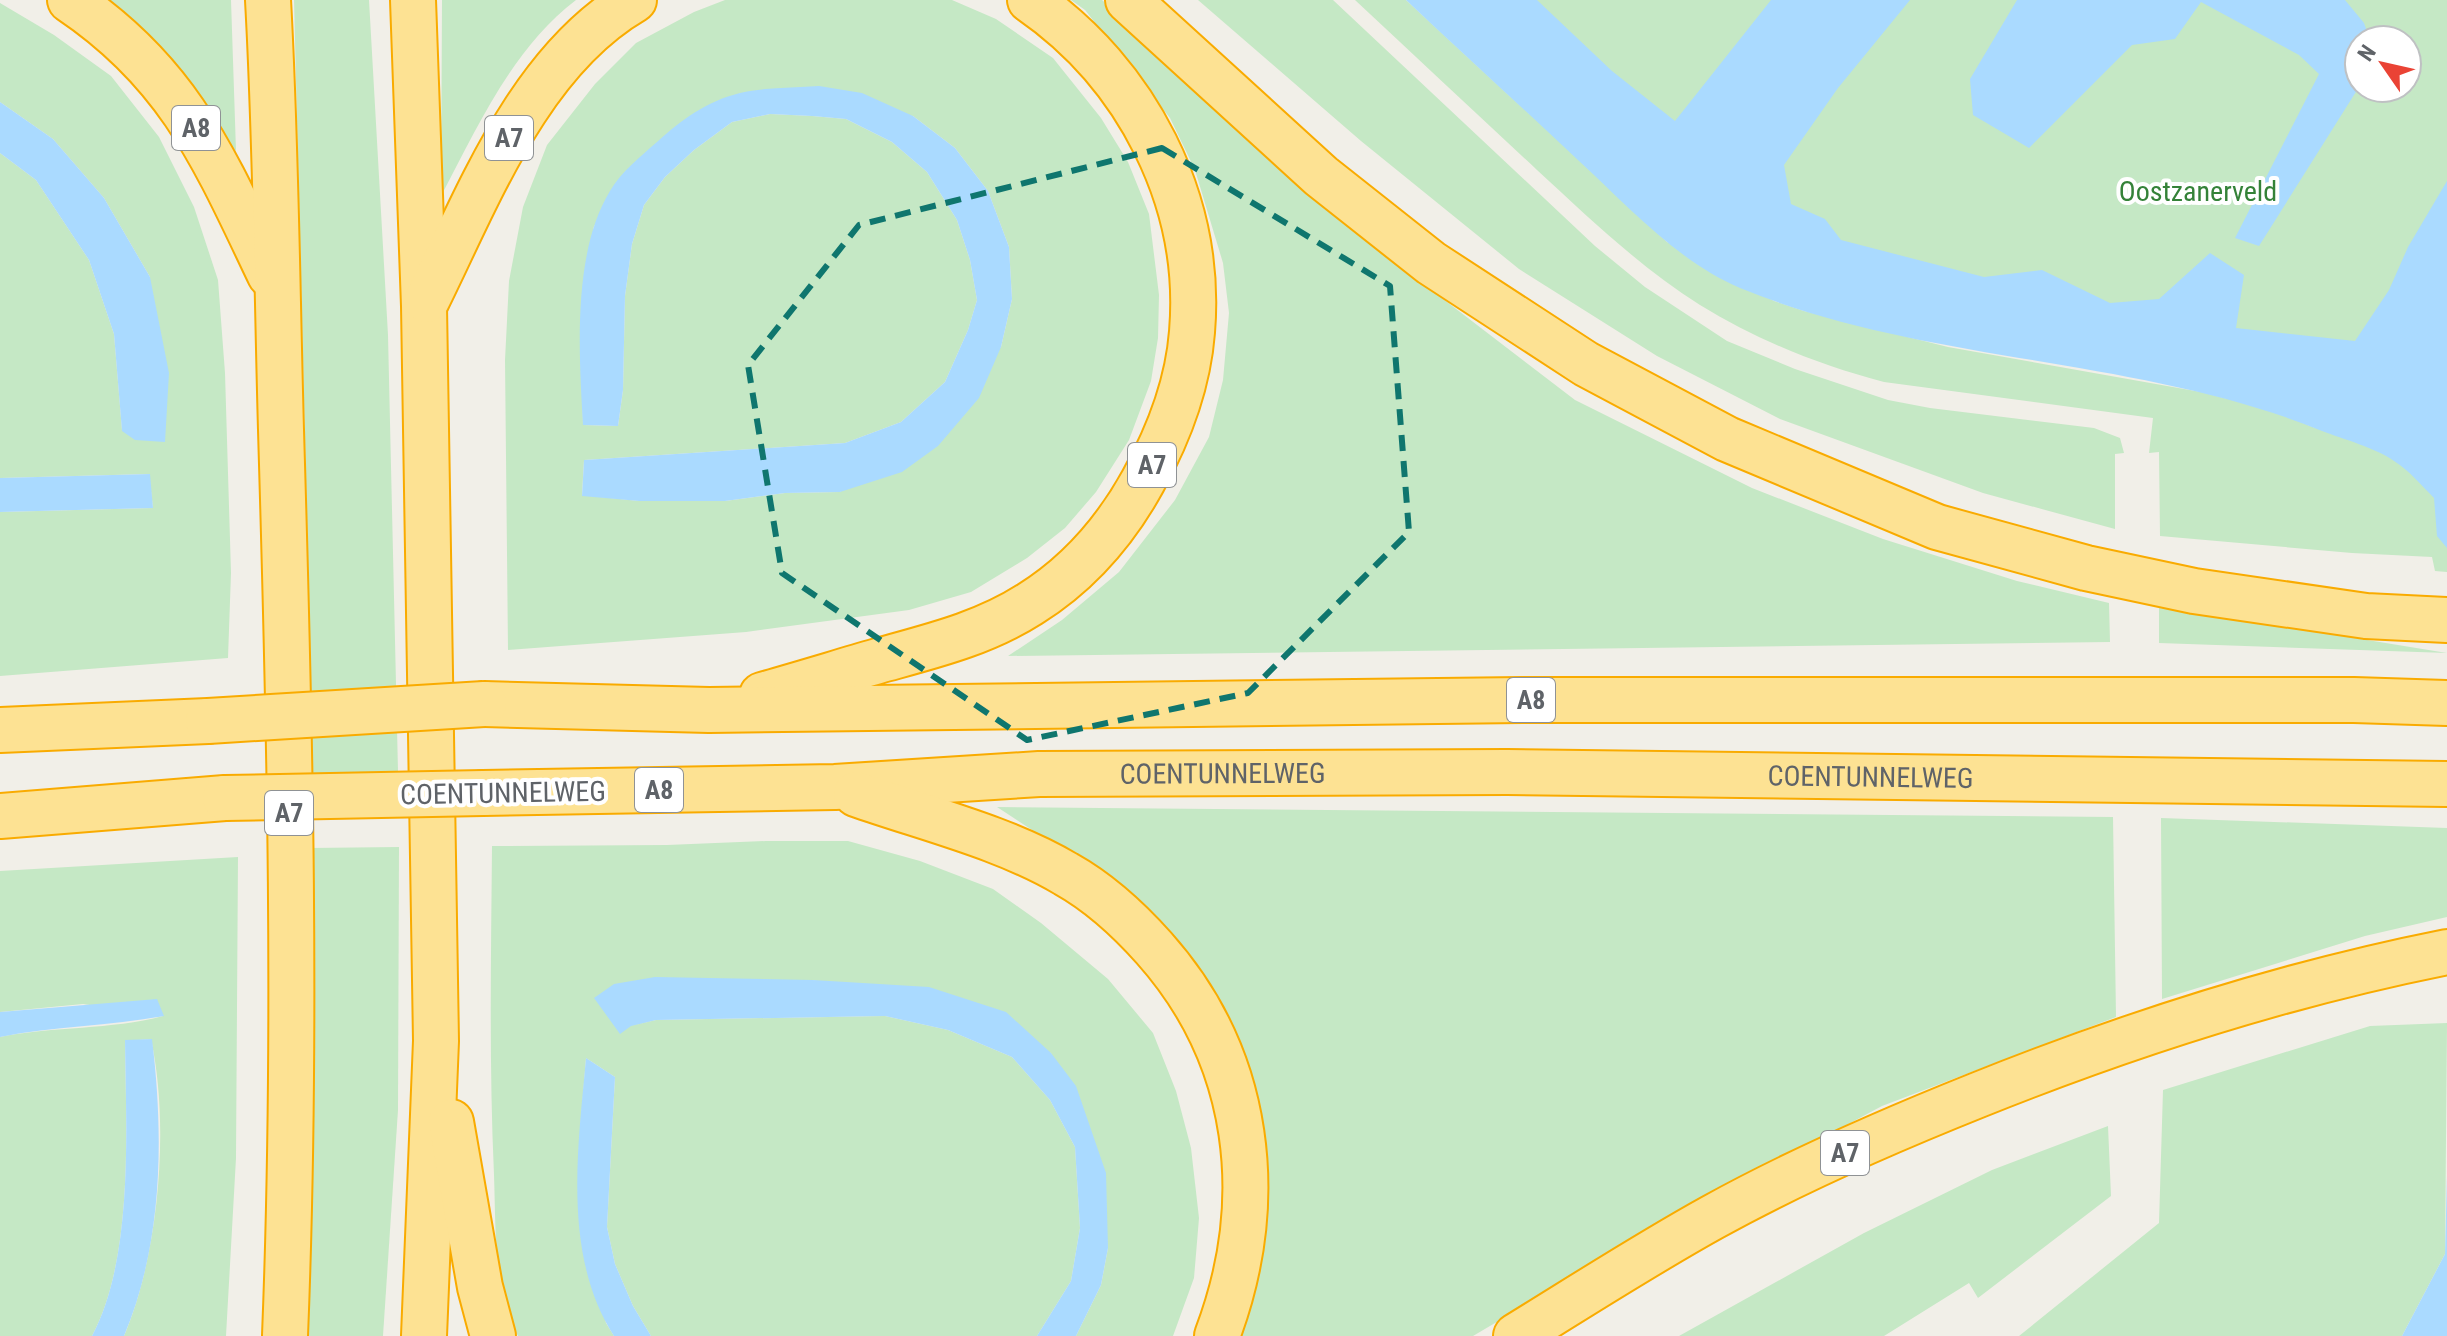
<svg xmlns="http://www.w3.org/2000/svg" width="2447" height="1336" font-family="'Roboto Condensed',sans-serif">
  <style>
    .green { fill: #c5e8c5; fill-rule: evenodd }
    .water { fill: #aadaff }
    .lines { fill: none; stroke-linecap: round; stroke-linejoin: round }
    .highway-casing { stroke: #f9ab00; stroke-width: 48 }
    .highway { stroke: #fde293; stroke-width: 44 }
    .highway-bridge-casing { stroke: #f9ab00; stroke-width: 48; stroke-linecap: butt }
    .highway-bridge { stroke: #fde293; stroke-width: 44 }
    .marked { fill: none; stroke: #0f766e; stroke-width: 6; stroke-dasharray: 16 10; stroke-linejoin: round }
    .labels { text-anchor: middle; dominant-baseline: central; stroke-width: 8; stroke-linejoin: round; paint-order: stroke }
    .shield { fill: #fff; stroke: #8f9295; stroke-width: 2 }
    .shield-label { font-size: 26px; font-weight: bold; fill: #5f6368 }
    .park-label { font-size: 28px; fill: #348238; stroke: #fff }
    .street-label { font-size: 28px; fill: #5f6368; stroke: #fff }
  </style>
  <rect width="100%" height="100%" fill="#f1efe8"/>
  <g class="green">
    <polygon points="93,0 231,0 236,151 175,76"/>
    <polygon points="294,0 369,0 388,335 398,771 310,774 311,680"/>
    <path d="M442,0h134c-64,49 -98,126 -135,196z"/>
    <path d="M725,0h227l44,19 57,39 48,60 27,44 21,52 10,81 -1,43 -7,43 -22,59 -33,52 -31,36 -38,30 -56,34 -62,18 -163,22 -238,18 -3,-290 4,-79 14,-74 24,-62 48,-61 41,-41 58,-31zM740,93l173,23 42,32 33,43 21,56 3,52 -11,48 -161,145 -55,1 -60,8h-86l-57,-6 2,-35 261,-17 56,-21 44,-40 23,-52 9,-30 -7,-40 -13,-40 -30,-48 -35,-30 -46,-23 -34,-3 -42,-2 -38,8 -38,28 -29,27 -21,28 -12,39 -7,52 -2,94 -5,36 -35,-1 -2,-110 3,-37 10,-52z"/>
    <polygon points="1071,0 1102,0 1265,152 1417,279 1575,400 1752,488 1883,539 2017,581 2109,603 2110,642 1008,656 1062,620 1119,572 1175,500 1209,437 1223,380 1229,313 1223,263 1195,170 1170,118 1085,10"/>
    <polygon points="1198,0 1333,0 1595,246 1645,287 1727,341 1795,369 1888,400 1930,408 2094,428 2120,438 2124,453 2115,454 2115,529 1983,493 1780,419 1657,356 1519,269 1361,141"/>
    <path d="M1355,0h51l123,114 -120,-114h1038v572l-12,-1 -3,-14 -80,-4 -192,-17 -1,-84 -10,1 4,-35 -269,-36c-65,-17 -127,-42 -184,-77 -59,-37 -112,-88 -163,-135 -61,-57 -121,-113 -182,-170zM2359,40h48v48h-48zM1582,163l696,244 37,21 -40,-17 -74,-19 -253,-45 -144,-36 -30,-10 -107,-59z"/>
    <polygon points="0,3 54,35 111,76 159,137 194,207 218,280 225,373 231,573 228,658 0,676 0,512 153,508 149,474 0,478 0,153 36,180 89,260 114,334 122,430 150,277 104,198 53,139 0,102"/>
    <polygon points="2159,608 2214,615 2447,653 2159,643"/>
    <polygon points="997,807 2113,817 2116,1017 1882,1106 1664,1223 1473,1336 1231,1336 1238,1064 1072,856"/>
    <polygon points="2161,818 2447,828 2447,917 2365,936 2162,999"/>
    <path d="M766,841h82l72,20 73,28 48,34 67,56 45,54 23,58 15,57 8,70 -5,60 -21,58h-97l25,-51 7,-37 -57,-195 -238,-73 -182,46 25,-6 229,-4 63,14 64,27 38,43 25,47 5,81 -9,53 -34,55h-386l-18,-30 -18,-42 -8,-37 8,-150 -29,-19 -7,87 -1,59 28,119 8,13h-96c-25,-49 -22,-107 -24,-161 -5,-110 -3,-219 -2,-329l175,-1z"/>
    <polygon points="399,847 398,1110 383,1336 299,1336 309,848"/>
    <path d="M238,857l-2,301 -10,178h-102c35,-82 46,-210 27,-297l-26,2c1,88 9,216 -33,295h-92v-299c54,-11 111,-7 163,-21l-80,-12 -83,8v-141z"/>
    <polygon points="2447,1023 2445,1254 2402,1336 2019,1336 2159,1223 2163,1090 2370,1026"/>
    <polygon points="2108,1126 2111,1196 1978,1298 1969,1283 1884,1336 1679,1336 1864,1233 1992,1170"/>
  </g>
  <g class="water">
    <path d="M1406,0h131l75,71 63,50 96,-121h139l-72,88 -54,77 7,39 34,15 16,21 143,37 58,-7 68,33 49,-4 51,-46 34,22 -8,53 119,13 34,-51 19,-43 39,-66v367l-10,-12 -3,-38c-12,-12 -25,-28 -40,-37 -18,-13 -51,-22 -72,-30 -186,-76 -395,-66 -582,-143 -63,-27 -111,-81 -161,-127 -57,-54 -116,-107 -173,-161z"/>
    <polygon points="2017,0 2345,0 2364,23 2370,40 2359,40 2359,87 2259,246 2235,238 2319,74 2299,55 2201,2 2175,39 2132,45 2029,148 1973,115 1970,79"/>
    <path d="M819,86l43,7 51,23 42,32 33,43 21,56 3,52 -11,48 -22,51 -41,48 -36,26 -62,20 -55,1 -60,8h-86l-57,-5 2,-36 261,-17 56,-21 44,-40 23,-52 9,-30 -7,-40 -13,-40 -30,-48 -35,-30 -46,-23 -34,-3 -42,-2 -38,8 -38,28 -29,27 -21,28 -12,39 -7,52 -2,94 -5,36 -35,-1c-4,-71 -11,-172 27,-234 11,-19 31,-35 47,-49 24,-22 50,-41 83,-49 25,-6 54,-5 79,-7z"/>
    <polygon points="0,102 53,139 104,198 150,277 169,373 165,442 135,440 122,431 114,334 89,260 36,180 0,153"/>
    <polygon points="150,474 153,508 0,512 0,478"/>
    <polygon points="655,977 813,980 929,987 1006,1012 1051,1053 1076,1086 1106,1173 1108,1248 1101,1285 1076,1336 1037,1336 1071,1281 1080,1228 1075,1147 1050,1100 1012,1057 948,1030 885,1016 656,1020 631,1026 620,1034 594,998 614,984"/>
    <path d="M157,999l7,17c-55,10 -110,10 -164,21v-25z"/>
    <path d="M152,1039c12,98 11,204 -28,297h-32c42,-79 34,-207 33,-296z"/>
    <path d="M586,1058l29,19 -8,150 8,37 18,42 18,30h-37c-52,-81 -36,-188 -28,-278z"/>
    <polygon points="2447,1175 2447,1336 2402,1336 2445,1254"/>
  </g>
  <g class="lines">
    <g class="highway-casing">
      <g id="highway">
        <path d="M70,0c110,74 145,160 200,275"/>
        <path d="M268,0c8,143 9,286 13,430 9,301 16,604 4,906"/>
        <polyline points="413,0 424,306 436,1041 424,1336"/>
        <polyline points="1128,0 1321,176 1431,263 1586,364 1727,439 1937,527 2086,568 2194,591 2366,616 2447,620"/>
        <path d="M427,300c51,-103 102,-239 207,-300"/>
        <path d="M762,695c39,-11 78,-23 116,-34 54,-15 105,-27 152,-57 48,-30 86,-74 113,-123 25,-45 45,-97 49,-149 11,-131 -55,-258 -162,-332"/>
        <polyline points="484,704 709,710 1522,700 2354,700 2447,703"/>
        <polyline points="0,730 208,721"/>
        <path id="s1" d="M483,793l352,-6 204,-13 468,-2 940,12"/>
        <path d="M856,794c68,24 148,43 210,80 34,19 63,46 88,74 98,110 114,253 63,388"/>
        <polyline points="0,816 225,798"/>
        <polyline points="451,1122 480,1287 493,1336"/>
        <path d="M1516,1336c65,-40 130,-82 197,-119 85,-47 175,-86 265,-122 152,-61 308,-111 469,-143"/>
      </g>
    </g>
    <use href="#highway" class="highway"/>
    <g class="highway-bridge-casing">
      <g id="highway-bridge">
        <polyline points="208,721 484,704"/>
        <polyline points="225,798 483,793"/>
      </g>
    </g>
    <use href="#highway-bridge" class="highway-bridge"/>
  </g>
  <path class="marked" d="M1162,148l228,138 19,246 -161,161 -221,47 -245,-167 -34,-208 111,-140z"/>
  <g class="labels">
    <g class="shield">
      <rect x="172" y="106" width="48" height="44" rx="6"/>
      <rect x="485" y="116" width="48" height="44" rx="6"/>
      <rect x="1128" y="443" width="48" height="44" rx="6"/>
      <rect x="1507" y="678" width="48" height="44" rx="6"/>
      <rect x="635" y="768" width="48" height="44" rx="6"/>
      <rect x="265" y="791" width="48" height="44" rx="6"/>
      <rect x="1821" y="1131" width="48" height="44" rx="6"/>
    </g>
    <g class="shield-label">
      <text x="196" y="128">A8</text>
      <text x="509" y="138">A7</text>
      <text x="1152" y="465">A7</text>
      <text x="1531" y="700">A8</text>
      <text x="659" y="790">A8</text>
      <text x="289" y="813">A7</text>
      <text x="1845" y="1153">A7</text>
    </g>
    <g class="park-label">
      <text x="2198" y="191">Oostzanerveld</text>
    </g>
    <g class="street-label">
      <text stroke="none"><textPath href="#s1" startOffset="740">COENTUNNELWEG</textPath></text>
      <text stroke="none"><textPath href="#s1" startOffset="1388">COENTUNNELWEG</textPath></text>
      <text transform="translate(503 793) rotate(-1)">COENTUNNELWEG</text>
    </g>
  </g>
  <g transform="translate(2383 64) rotate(304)"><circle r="38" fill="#ffffff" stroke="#bfc1c3" stroke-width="2"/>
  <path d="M0-6L14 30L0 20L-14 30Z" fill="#ea4335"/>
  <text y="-12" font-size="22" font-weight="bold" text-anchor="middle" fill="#5f6368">N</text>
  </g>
</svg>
